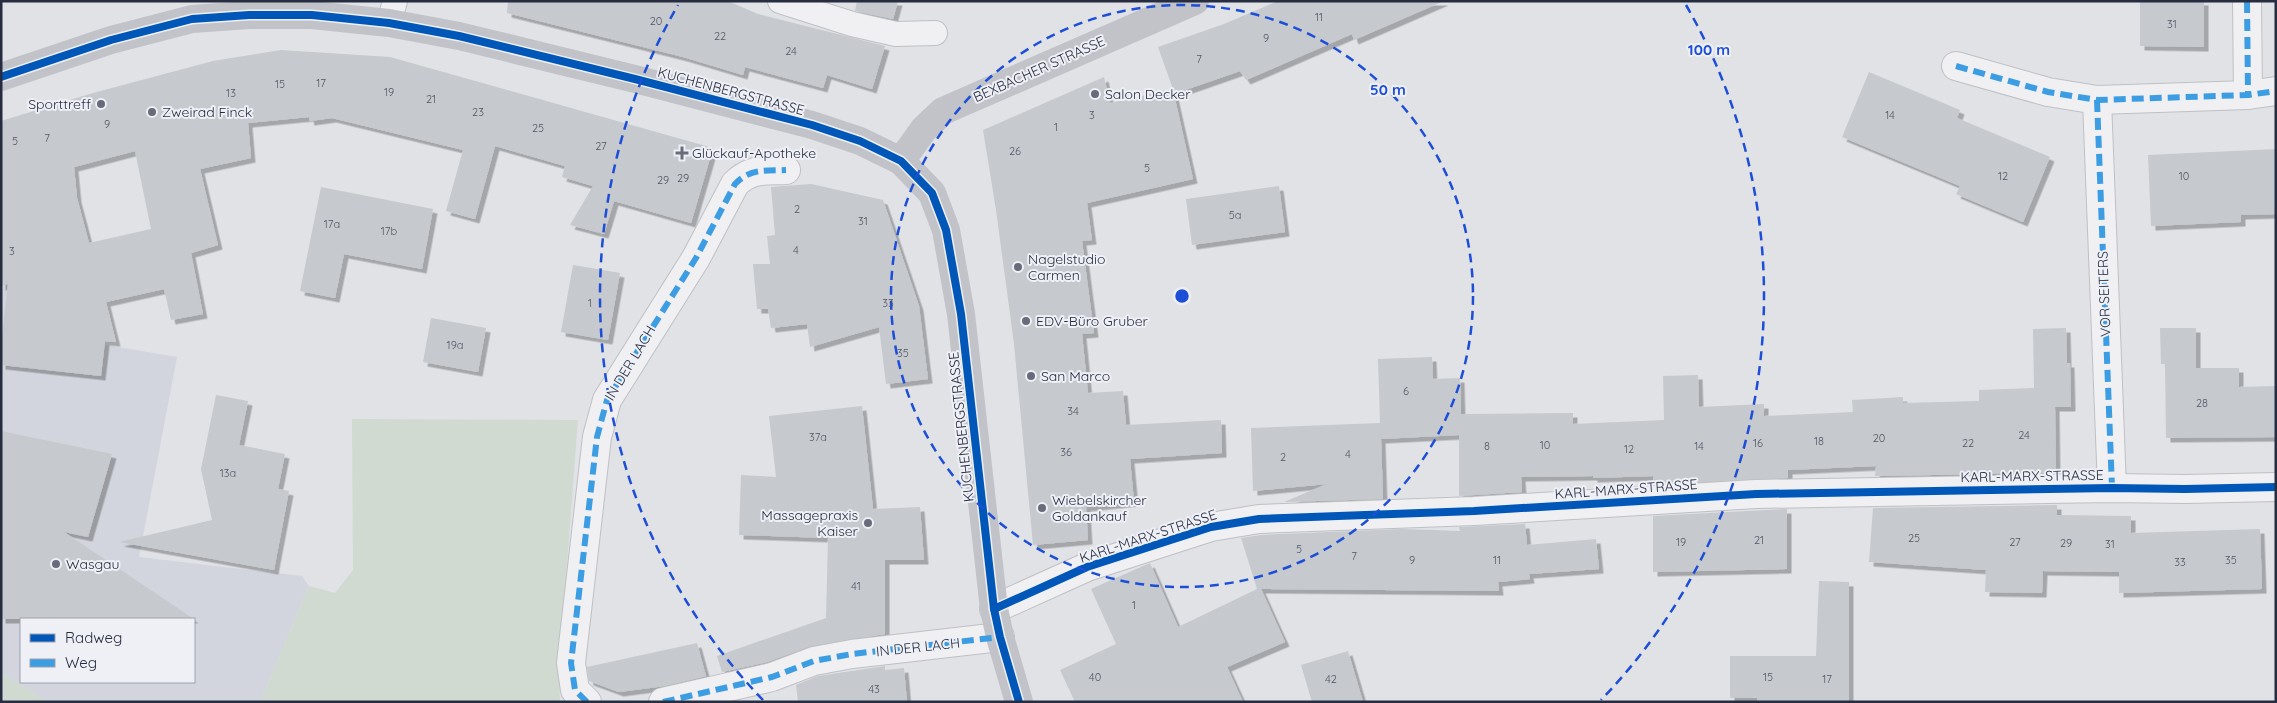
<svg xmlns="http://www.w3.org/2000/svg" width="2277" height="703" font-family="Quicksand,sans-serif">
  <style>
    .built { fill: #d2d5dd; fill-rule: evenodd }
    .green { fill: #d0dad1 }
    .building { fill: #c6c9cd; fill-rule: evenodd; filter: url(#shadow) }
    .lines { fill: none; stroke-linecap: round; stroke-linejoin: round }
    .lane-casing { stroke: #bec0c4; stroke-width: 26 }
    .street-casing { stroke: #bec0c4; stroke-width: 30 }
    .lane { stroke: #f0f0f3; stroke-width: 24 }
    .street { stroke: #f0f0f3; stroke-width: 28 }
    .secondary { stroke: #c1c3c9; stroke-width: 28 }
    .quiet { stroke: #3d9de3; stroke-width: 6; stroke-dasharray: 12 6; stroke-linecap: butt }
    .cycleway-casing { stroke: #eef0f6; stroke-width: 11 }
    .cycleway { stroke: #0057b8; stroke-width: 8 }
    .ring { fill: none; stroke: #1d4ed8; stroke-width: 2.5; stroke-dasharray: 9 6 }
    .poi-dot { fill: #686c7a; stroke: #eef0f6; stroke-width: 2 }
    .labels { text-anchor: middle; dominant-baseline: central; stroke-width: 4; stroke-linejoin: round; paint-order: stroke }
    .number-label { font-size: 11px; fill: #505665 }
    .street-label { font-size: 14px; fill: #272d40; stroke: #eef0f6 }
    .poi-label { font-size: 14px; fill: #272d40; stroke: #eef0f6; text-anchor: start }
    .centre { fill: #1d4ed8; stroke: #eef0f6; stroke-width: 2.5 }
    .ring-label { font-size: 15px; text-anchor: middle; font-weight: bold; fill: #1d4ed8; stroke: #eef0f6; stroke-width: 4; stroke-linejoin: round; paint-order: stroke }
  </style>
  <defs>
    <filter id="shadow"><feDropShadow dx="4.5" dy="4.5" stdDeviation="0" flood-color="#0004"/></filter>
  </defs>
  <rect width="100%" height="100%" fill="#e0e2e6"/>
  <path class="built" d="M1,186l46,149 130,22 -38,200 163,19 7,10 -49,116h-212l-47,-29zM21,619h173v63h-173z"/>
  <g class="green">
    <polygon points="352,419 578,420 559,668 560,702 260,702 309,586 335,593 353,570"/>
    <polygon points="1,673 48,702 1,702"/>
  </g>
  <g class="building">
    <polygon points="508,1 728,1 758,14 885,46 872,89 827,75 823,88 745,67 743,75 683,57 507,13"/>
    <polygon points="857,1 898,1 893,19 855,11"/>
    <polygon points="1278,1 1444,1 1354,40 1352,34 1246,80 1240,71 1174,94 1173,90 1193,179 1087,203 1092,240 1082,241 1094,333 1082,334 1088,393 1123,391 1126,425 1221,420 1222,453 1130,459 1134,502 1086,507 1088,540 1033,545 1014,344 996,210 983,130 1104,77 1110,103 1173,89 1158,47 1224,24"/>
    <polygon points="2140,1 2204,1 2204,47 2140,46"/>
    <path d="M281,50l109,7 323,91 -22,75 -77,-22 -10,33 -34,-9 23,-39 -31,-9 3,-11 -70,-20 -20,73 -29,-8 17,-61 -131,-32 -22,3 -1,-4 -61,6 3,35 -51,11 18,76 -27,8 12,61 -32,6 -7,-31 -58,13 10,40 -11,-1 -4,35 -100,-11v-21l7,-60 -7,2v-165l92,-28 120,-32zM135,151l16,78 -62,14 -12,-45 -3,-31z"/>
    <polygon points="1869,72 1960,110 1957,118 2050,157 2023,222 1956,194 1960,186 1842,137"/>
    <polygon points="2276,149 2276,214 2241,215 2241,222 2151,226 2148,155"/>
    <polygon points="811,184 883,200 919,306 928,379 886,384 879,327 810,347 807,324 771,328 768,309 757,309 753,264 770,264 767,236 775,235 771,187"/>
    <polygon points="1279,186 1285,232 1192,245 1186,199"/>
    <polygon points="321,187 433,209 422,269 344,254 335,298 300,291"/>
    <polygon points="573,265 620,273 608,340 561,332"/>
    <polygon points="431,318 486,328 478,372 423,362"/>
    <polygon points="2066,328 2067,363 2070,363 2071,407 2055,407 2056,473 1875,476 1876,466 1788,470 1788,478 1653,485 1653,476 1593,478 1593,476 1521,477 1522,492 1459,496 1459,435 1381,439 1383,499 1284,502 1327,484 1253,491 1251,428 1380,423 1378,359 1432,357 1433,379 1460,378 1461,414 1573,413 1573,424 1664,420 1663,376 1698,375 1699,407 1764,404 1764,416 1853,412 1852,400 1903,397 1903,403 1979,401 1979,390 2034,388 2033,329"/>
    <polygon points="2160,328 2196,328 2196,368 2239,368 2239,387 2276,386 2276,437 2166,438 2165,364 2161,364"/>
    <polygon points="216,395 248,401 239,445 285,454 278,489 289,491 274,570 119,542 212,520 201,469"/>
    <polygon points="862,406 873,509 920,507 924,560 885,560 885,634 811,646 767,662 722,672 717,656 826,618 828,538 739,535 741,475 776,477 769,416"/>
    <polygon points="1,431 112,454 88,537 64,532 194,619 1,619"/>
    <polygon points="2057,505 2057,515 2131,516 2131,533 2260,529 2262,589 2119,593 2119,572 2043,571 2042,593 1985,592 1986,570 1869,562 1873,508"/>
    <polygon points="1787,509 1787,569 1653,572 1653,516"/>
    <polygon points="1525,524 1527,545 1596,539 1599,569 1529,574 1530,579 1498,582 1499,591 1261,589 1285,642 1227,667 1243,702 1075,702 1060,670 1116,644 1091,589 1150,563 1178,627 1257,589 1241,538 1261,535 1402,529 1460,531 1459,527"/>
    <polygon points="1819,581 1849,582 1849,702 1758,702 1757,698 1730,698 1730,656 1816,656"/>
    <polygon points="697,643 706,676 665,686 619,692 589,681 587,667"/>
    <polygon points="1348,651 1363,702 1312,702 1301,665"/>
    <polygon points="885,666 885,670 904,668 907,702 798,702 796,685 818,676"/>
  </g>
  <g class="lines">
    <g class="lane-casing">
      <g id="lane">
        <polyline points="780,1 852,24 896,34 935,33"/>
        <polyline points="389,23 395,1"/>
      </g>
    </g>
    <g class="street-casing">
      <g id="street">
        <polyline points="2247,1 2248,95"/>
        <polyline points="1956,66 2048,92 2097,100 2248,95 2276,91"/>
        <polyline points="2097,100 2112,488"/>
        <polyline points="994,609 1087,567 1211,527 1259,519 1474,511 1756,494 2112,488 2185,489 2276,487"/>
        <path d="M587,702l-12,-12 -4,-27 26,-226 10,-37 89,-142 39,-74c16,-16 29,-13 51,-14"/>
        <polyline points="663,702 772,677 814,661 852,654 1000,637"/>
      </g>
    </g>
    <use href="#lane" class="lane"/>
    <use href="#street" class="street"/>
    <g class="secondary">
      <polyline points="1,77 111,40 192,19 249,15 312,15 389,23 459,36 635,79 812,125 860,141 901,161 932,193 946,230 961,314 994,609 1000,637 1019,702"/>
      <polyline points="901,161 924,129 943,111 1195,1"/>
    </g>
    <g class="quiet">
      <polyline points="2247,1 2248,95"/>
      <polyline points="1956,66 2048,92 2097,100 2248,95 2276,91"/>
      <polyline points="2097,100 2112,488"/>
      <path d="M587,702l-12,-12 -4,-27 26,-226 10,-37 89,-142 39,-74c16,-16 29,-13 51,-14"/>
      <polyline points="663,702 772,677 814,661 852,654 1000,637"/>
    </g>
    <g class="cycleway-casing">
      <g id="cycleway">
        <polyline points="1,77 111,40 192,19 249,15 312,15 389,23 459,36 635,79 812,125 860,141 901,161 932,193 946,230 961,314 994,609 1000,637 1019,702"/>
        <polyline points="994,609 1087,567 1211,527 1259,519 1474,511 1756,494 2112,488 2185,489 2276,487"/>
      </g>
    </g>
    <use href="#cycleway" class="cycleway"/>
  </g>
  <g class="ring">
    <circle cx="1182" cy="296" r="291"/>
    <path d="M763 700A582 582 0 0 1 678 5M1686 5A582 582 0 0 1 1601 700"/>
  </g>
  <g class="poi-dot">
    <circle cx="1095" cy="94" r="5"/>
    <circle cx="101" cy="104" r="5"/>
    <circle cx="152" cy="112" r="5"/>
    <path d="M679.5 145.5h5v5h5v5h-5v5h-5v-5h-5v-5h5z"/>
    <circle cx="1018" cy="267" r="5"/>
    <circle cx="1026" cy="321" r="5"/>
    <circle cx="1031" cy="376" r="5"/>
    <circle cx="1042" cy="508" r="5"/>
    <circle cx="868" cy="523" r="5"/>
    <circle cx="56" cy="564" r="5"/>
  </g>
  <g class="labels">
    <g class="number-label">
      <text x="1319" y="17">11</text>
      <text x="656" y="21">20</text>
      <text x="2172" y="24">31</text>
      <text x="720" y="36">22</text>
      <text x="1266" y="38">9</text>
      <text x="791" y="51">24</text>
      <text x="1199" y="59">7</text>
      <text x="321" y="83">17</text>
      <text x="280" y="84">15</text>
      <text x="389" y="92">19</text>
      <text x="231" y="93">13</text>
      <text x="431" y="99">21</text>
      <text x="478" y="112">23</text>
      <text x="1092" y="115">3</text>
      <text x="1890" y="115">14</text>
      <text x="107" y="124">9</text>
      <text x="1056" y="127">1</text>
      <text x="538" y="128">25</text>
      <text x="47" y="138">7</text>
      <text x="15" y="141">5</text>
      <text x="601" y="146">27</text>
      <text x="1015" y="151">26</text>
      <text x="1147" y="168">5</text>
      <text x="2003" y="176">12</text>
      <text x="2184" y="176">10</text>
      <text x="683" y="178">29</text>
      <text x="663" y="180">29</text>
      <text x="797" y="209">2</text>
      <text x="1235" y="215">5a</text>
      <text x="863" y="221">31</text>
      <text x="332" y="224">17a</text>
      <text x="389" y="231">17b</text>
      <text x="796" y="250">4</text>
      <text x="12" y="251">3</text>
      <text x="590" y="303">1</text>
      <text x="888" y="303">33</text>
      <text x="455" y="345">19a</text>
      <text x="903" y="353">35</text>
      <text x="1406" y="391">6</text>
      <text x="2202" y="403">28</text>
      <text x="1073" y="411">34</text>
      <text x="2024" y="435">24</text>
      <text x="818" y="437">37a</text>
      <text x="1879" y="438">20</text>
      <text x="1819" y="441">18</text>
      <text x="1758" y="443">16</text>
      <text x="1968" y="443">22</text>
      <text x="1545" y="445">10</text>
      <text x="1487" y="446">8</text>
      <text x="1699" y="446">14</text>
      <text x="1629" y="449">12</text>
      <text x="1066" y="452">36</text>
      <text x="1348" y="454">4</text>
      <text x="1283" y="457">2</text>
      <text x="228" y="473">13a</text>
      <text x="1914" y="538">25</text>
      <text x="1759" y="540">21</text>
      <text x="1681" y="542">19</text>
      <text x="2015" y="542">27</text>
      <text x="2066" y="543">29</text>
      <text x="2110" y="544">31</text>
      <text x="1299" y="549">5</text>
      <text x="1354" y="556">7</text>
      <text x="1412" y="560">9</text>
      <text x="1497" y="560">11</text>
      <text x="2231" y="560">35</text>
      <text x="2180" y="562">33</text>
      <text x="856" y="586">41</text>
      <text x="1134" y="605">1</text>
      <text x="1095" y="677">40</text>
      <text x="1768" y="677">15</text>
      <text x="1331" y="679">42</text>
      <text x="1827" y="679">17</text>
      <text x="874" y="689">43</text>
    </g>
    <g class="street-label">
      <text transform="translate(1039 69) rotate(-24)">BEXBACHER STRASSE</text>
      <text transform="translate(731 91) rotate(15)">KUCHENBERGSTRASSE</text>
      <text transform="translate(2104 294) rotate(-92)">VOR SEITERS</text>
      <text transform="translate(630 363) rotate(-59)">IN DER LACH</text>
      <text transform="translate(961 427) rotate(-96)">KUCHENBERGSTRASSE</text>
      <text transform="translate(2032 476) rotate(-1)">KARL-MARX-STRASSE</text>
      <text transform="translate(1626 489) rotate(-4)">KARL-MARX-STRASSE</text>
      <text transform="translate(1148 536) rotate(-18)">KARL-MARX-STRASSE</text>
      <text transform="translate(918 647) rotate(-6)">IN DER LACH</text>
    </g>
    <g class="poi-label">
      <text x="1105" y="94">Salon Decker</text>
      <text x="91" y="104" text-anchor="end">Sporttreff</text>
      <text x="162" y="112">Zweirad Finck</text>
      <text x="692" y="153">Glückauf-Apotheke</text>
      <text x="1028" y="259">Nagelstudio<tspan x="1028" dy="16">Carmen</tspan></text>
      <text x="1036" y="321">EDV-Büro Gruber</text>
      <text x="1041" y="376">San Marco</text>
      <text x="1052" y="500">Wiebelskircher<tspan x="1052" dy="16">Goldankauf</tspan></text>
      <text x="858" y="515" text-anchor="end">Massagepraxis<tspan x="858" dy="16">Kaiser</tspan></text>
      <text x="66" y="564">Wasgau</text>
    </g>
  </g>
  <circle cx="1182" cy="296" r="8" class="centre"/>
  <g class="ring-label">
    <text x="1709" y="55">100 m</text>
    <text x="1388" y="95">50 m</text>
  </g>
  <rect width="2277" height="703" fill="none" stroke="#272d40" stroke-width="5"/>
  <rect x="20" y="618" width="175" height="65" fill="#eef0f6" stroke="#9ea2ad"/>
  <rect x="30" y="634" width="25" height="8" fill="#0057b8" stroke="#9ea2ad"/>
  <text x="65" y="643" font-size="15" fill="#272d40">Radweg</text>
  <rect x="30" y="659" width="25" height="8" fill="#3d9de3" stroke="#9ea2ad"/>
  <text x="65" y="668" font-size="15" fill="#272d40">Weg</text>
</svg>
